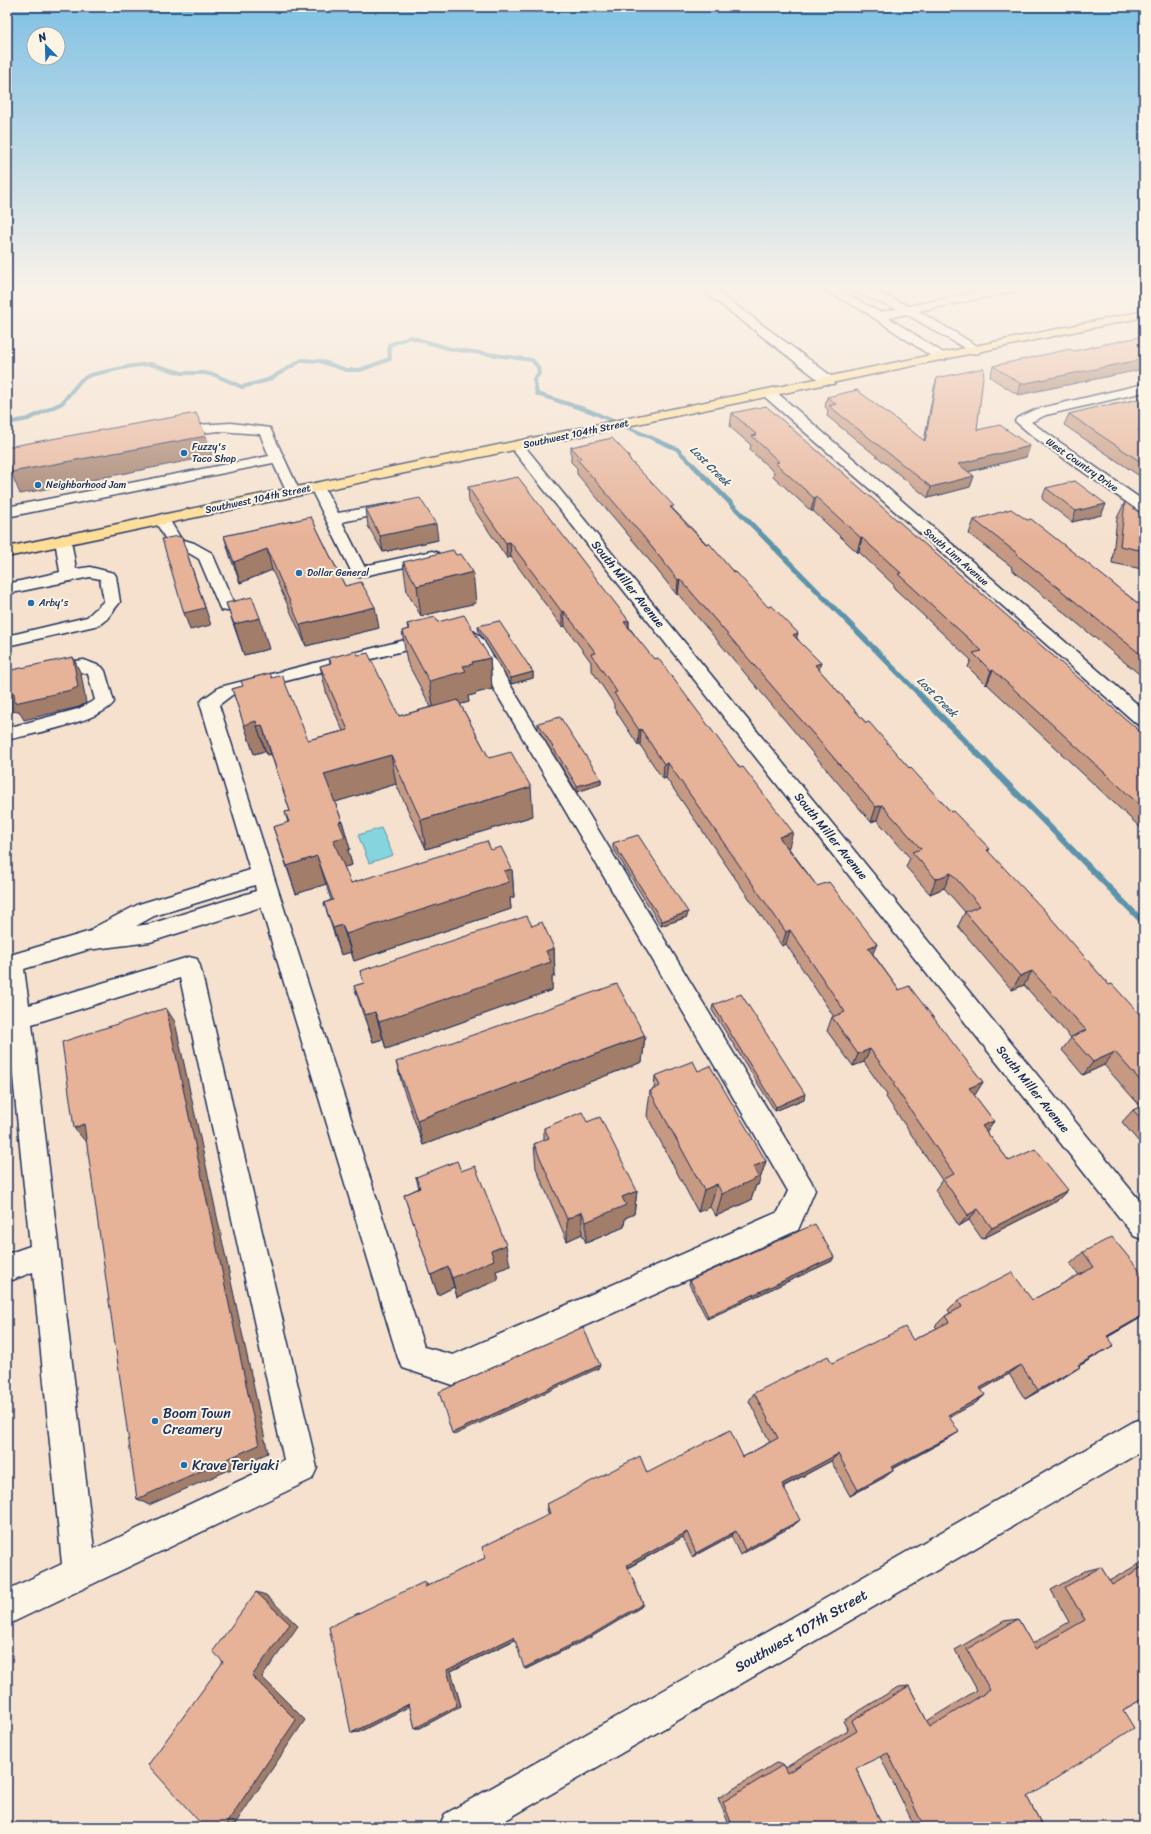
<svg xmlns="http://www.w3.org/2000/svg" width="1151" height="1834" font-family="Sriracha,sans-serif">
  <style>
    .water { fill: #85d5de; stroke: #5b93ab }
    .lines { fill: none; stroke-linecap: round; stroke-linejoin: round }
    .stream-far2 { stroke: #5b93ab; stroke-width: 4 }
    .stream-far1 { stroke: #5b93ab; stroke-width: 5 }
    .stream { stroke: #5b93ab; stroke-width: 6 }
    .minor-casing { stroke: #1b2f5e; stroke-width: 3 }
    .major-casing { stroke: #1b2f5e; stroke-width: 3 }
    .minor { fill: #fcf5e5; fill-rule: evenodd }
    .major { fill: #ffdd96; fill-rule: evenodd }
    .wall { fill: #c69983; stroke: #1b2f5e }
    .shaded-wall { fill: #a17d6a; stroke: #1b2f5e }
    .building { fill: #e6b298; stroke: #1b2f5e }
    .poi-dot { fill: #1f6fb2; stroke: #fcf5e5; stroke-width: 1.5 }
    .labels { text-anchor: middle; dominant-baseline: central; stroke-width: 4; stroke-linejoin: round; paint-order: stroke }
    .far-street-label { font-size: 10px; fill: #1b2f5e; stroke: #fcf5e5 }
    .far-poi-label { font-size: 10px; fill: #1b2f5e; stroke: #fcf5e5; text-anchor: start }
    .far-water-label { font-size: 11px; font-style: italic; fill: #36587e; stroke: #fcf5e5 }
    .street-label { font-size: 12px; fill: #1b2f5e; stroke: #fcf5e5 }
    .near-poi-label { font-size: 14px; fill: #1b2f5e; stroke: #fcf5e5; text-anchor: start }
    .near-street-label { font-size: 14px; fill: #1b2f5e; stroke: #fcf5e5 }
  </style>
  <rect width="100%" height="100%" fill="#f5e1ce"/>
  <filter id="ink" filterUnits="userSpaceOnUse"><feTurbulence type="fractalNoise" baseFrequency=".025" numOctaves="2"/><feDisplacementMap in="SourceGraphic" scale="8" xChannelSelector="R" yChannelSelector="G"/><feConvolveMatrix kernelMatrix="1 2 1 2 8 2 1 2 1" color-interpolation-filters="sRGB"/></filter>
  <g filter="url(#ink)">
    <polygon class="water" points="381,828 393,855 369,863 358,835"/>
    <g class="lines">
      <polyline class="stream-far2" points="7,423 28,419 62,403 81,380 90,375 132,366 150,364 182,373 204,373 215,375 242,387 268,380 302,360 320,361 346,370 360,370 390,359 389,345 410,337 451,349 532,360 538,367 539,374 534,379 537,394 590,411 677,449 694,466"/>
      <polyline class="stream-far1" points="693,465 920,695"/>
      <polyline class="stream" points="919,694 1144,923"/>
      <g class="minor-casing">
        <g id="minor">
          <polygon points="697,286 710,286 834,378 835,381 834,384 824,384"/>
          <polygon points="816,286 831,286 880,312 897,309 845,288 843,286 861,286 909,306 1008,286 1031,286 1025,289 919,311 979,347 981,350 979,353 975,354 906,314 889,318 945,354 947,357 945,360 937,360 862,310"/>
          <polygon points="1144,384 1144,392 1046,415 1031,422 1144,501 1144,512 1139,511 1035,438 1015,421 1017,418 1037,409"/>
          <polygon points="770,390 775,391 1144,710 1144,726 1137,724 765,397 763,394 765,391"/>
          <polygon points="231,423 270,428 300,492 298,495 293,496 288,495 273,463 7,517 7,507 269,456 260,434 219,431 173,436 168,435 166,432 168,429 196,425"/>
          <polygon points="517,442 522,443 1144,1206 1144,1240 1134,1236 512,449 510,446 512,443"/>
          <polygon points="317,483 322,484 324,487 338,513 396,503 401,504 403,507 401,510 396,511 342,522 364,566 432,551 438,553 440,556 438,559 432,561 359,577 353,575 310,487 312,484"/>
          <polygon points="162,514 167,516 181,539 194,543 212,553 235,606 233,610 227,611 221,610 219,606 199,559 182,549 169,545 154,519 157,516"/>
          <polygon points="63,535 68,537 71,540 76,569 90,567 114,573 116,576 120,602 107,619 99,625 7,646 7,636 87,617 104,601 100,579 90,577 7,594 7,584 60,572 55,540 58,537"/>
          <path d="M460,626c8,2 18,7 23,14l328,541 4,9 -17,40 -345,155 -50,-17 -5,-10 -137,-451 -111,35 -63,8 -63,19 5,36 160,-48 8,2 3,7 117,502 -5,11 -305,146v-35l55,-26 -29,-292 -26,10v-28l23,-8 -23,-229v-61l84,-25 2,-3 46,-24 111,-34 -50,-167 3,-4 17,-12zM457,637l10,6 321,548 -10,21 -325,143 -29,-8 -205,-642 13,-10zM255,885l1,6 -106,33 -14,2 18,-10zM180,978l104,482 -190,89 -62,-525z"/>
          <path d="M84,660l18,7 3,4 9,31c-12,19 -83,32 -107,38v-12l71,-19 17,-9 -7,-26c-20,-8 -60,8 -81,14v-12l38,-12z"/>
          <polygon points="1144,1418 1144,1450 494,1827 439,1827 445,1814 816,1604 1133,1422"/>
        </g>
      </g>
      <g class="major-casing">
        <polygon id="major" points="1144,311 1144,317 7,557 7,547"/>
      </g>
      <use href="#minor" class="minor"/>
      <use href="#major" class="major"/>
    </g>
    <g class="wall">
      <polygon points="1144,336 1144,369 1018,395 990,377 993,366 1074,351"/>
      <polygon points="937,378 977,430 1030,446 1026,457 968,472 974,476 970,487 928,498 827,416 828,410 825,407 827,397 924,441 934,388"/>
      <polygon points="1144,398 1144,479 1064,425 1069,414"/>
      <polygon points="732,413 1144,735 1144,831 987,684 986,685 968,667 971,660 894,588 894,585 859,552 857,552 813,511 811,511 773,476 774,472 750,450 751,445 730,427"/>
      <polygon points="571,447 630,460 674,510 797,638 819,670 866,723 951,812 990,849 988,852 1109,985 1144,1019 1144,1148 1122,1122 1133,1110 1141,1107 1104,1065 1083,1075 1062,1050 1071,1038 1024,985 1012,990 958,926 965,912 944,888 930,894 906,867 910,858 877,820 871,822 678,594 677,595 641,550 577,474 577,468 571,462"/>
      <polygon points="468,487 629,621 629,627 789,847 788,847 817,886 873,954 899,990 983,1082 974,1095 994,1121 986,1131 1009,1161 1057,1201 982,1239 969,1220 959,1226 935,1190 942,1180 886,1097 887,1095 864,1062 853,1066 827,1031 832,1017 834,1017 786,944 782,946 666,778 663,779 640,745 638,745 614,708 614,704 591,669 591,662 565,626 562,627 511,557 507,558 469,502"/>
      <polygon points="1046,488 1106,504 1101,515 1072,522 1042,499"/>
      <polygon points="1125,502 1144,516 1144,570 1142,569 1112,563 1117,518"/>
      <polygon points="366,509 438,540 383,552 368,526"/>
      <polygon points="311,517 345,586 379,628 306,646 272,570 240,583 230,556 224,536"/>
      <polygon points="974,520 1126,594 1144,608 1144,678 1011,569 1012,567 969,534"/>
      <polygon points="403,562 476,603 421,616 407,592"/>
      <polygon points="226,603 269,649 244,655"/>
      <polygon points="438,622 490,658 492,689 476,693 476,694 468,696 469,702 460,704 489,758 533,816 426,849 396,784 335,802 342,821 350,849 348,850 352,865 344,867 351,883 491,850 512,869 514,897 510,898 511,909 354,961 351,952 341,955 324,903 331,900 326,884 296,894 273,827 288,823 285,812 290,811 271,754 267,755 265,751 254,754 232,689 272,678 308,740 343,731 327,695 320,666 330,663 329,658 358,655 399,716 431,707 407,662 402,631 408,629 407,624"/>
      <polygon points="478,626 533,672 533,678 511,684 479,632"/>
      <polygon points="538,723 601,779 601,784 577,792 538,729"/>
      <polygon points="613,843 687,917 661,926 613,848"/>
      <polygon points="532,926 554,948 555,976 552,977 552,990 386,1049 383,1039 373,1042 363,1014 354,986 364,983 360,971"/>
      <polygon points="713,1005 804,1099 775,1111 712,1010"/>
      <polygon points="645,1036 642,1062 423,1145 403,1088 396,1062"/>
      <polygon points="698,1071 766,1161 758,1185 756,1185 751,1200 716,1216 710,1207 698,1212 647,1116 650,1091 654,1089 655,1076"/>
      <polygon points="587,1122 637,1191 634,1214 625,1218 624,1227 586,1243 582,1234 567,1241 536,1168 534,1144 544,1140 544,1128"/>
      <polygon points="461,1171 510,1266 496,1271 498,1280 457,1297 454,1287 438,1295 404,1195 419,1188 416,1177"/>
      <polygon points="1083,1252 1144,1316 1108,1337 1099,1354 1079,1366 1080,1367 1066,1376 1025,1399 1009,1374 981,1390 985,1395 974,1404 950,1417 948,1439 893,1469 885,1477 850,1496 831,1461 783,1487 794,1525 740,1555 731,1536 692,1557 683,1537 628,1568 643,1604 641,1607 591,1637 526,1669 515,1640 451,1671 461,1706 420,1728 415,1728 410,1706 359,1732 351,1733 428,1585 428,1586 485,1558 549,1515 547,1510 547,1504 647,1473 743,1457 770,1442 749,1401 754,1393 832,1363 913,1340 937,1328 935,1326 945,1316 950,1313 948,1310 958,1300 1032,1300 1079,1275 1070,1264"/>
      <polygon points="832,1261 707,1319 689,1284 690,1280"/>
      <polygon points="1144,1561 1144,1698 1123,1710 1027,1797 1043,1827 915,1827 880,1756 856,1768 883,1827 730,1827 718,1798 776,1763 783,1765 785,1768 848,1730 843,1721 898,1687 909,1686 927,1721 977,1690 955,1650 1004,1621 1018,1619 1032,1644 1069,1622 1051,1590 1085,1571 1101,1567 1109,1581"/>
    </g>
    <g class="shaded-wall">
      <polygon points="1144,359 1144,369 1018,395 1021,384"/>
      <polygon points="1144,429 1144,439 1138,430"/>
      <polygon points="206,436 212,456 20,494 11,472"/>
      <polygon points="1030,446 1026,457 955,475 958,464"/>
      <polygon points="974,476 970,487 928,498 931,487"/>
      <polygon points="816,497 813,511 811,511 814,498"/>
      <polygon points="1106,504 1101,515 1072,522 1076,511"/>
      <polygon points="436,524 438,540 383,552 380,536"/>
      <polygon points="182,538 211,625 190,630 184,613"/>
      <polygon points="861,538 862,538 859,552 857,552"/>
      <polygon points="510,542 511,557 507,558 506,543"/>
      <polygon points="267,549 272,570 240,583 234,562"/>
      <polygon points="473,572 476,603 421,616 417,586"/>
      <polygon points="680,579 678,594 677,595 678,580"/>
      <polygon points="375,607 379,628 306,646 300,625"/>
      <polygon points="564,611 565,626 562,627 562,612"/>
      <polygon points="260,618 269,649 244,655 234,624"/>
      <polygon points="629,621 628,636 624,622"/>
      <polygon points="798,633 794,648 793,635"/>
      <polygon points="73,657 81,674 86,703 79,707 24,720 19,711 11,712 7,705 7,695"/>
      <polygon points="490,658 492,689 476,693 476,694 468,696 469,702 434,712 429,681 472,662"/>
      <polygon points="821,663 817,679 815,665"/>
      <polygon points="993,670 987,684 986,685 991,671"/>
      <polygon points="533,672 533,678 511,684 511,678"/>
      <polygon points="256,721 265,751 254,754 244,725"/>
      <polygon points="262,725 271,754 267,755 257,726"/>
      <polygon points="641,729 640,745 638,745 639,730"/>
      <polygon points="391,755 396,784 332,803 324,774"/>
      <polygon points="668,763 666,778 663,779 664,764"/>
      <polygon points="601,779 601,784 577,792 577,786"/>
      <polygon points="531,787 533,816 426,849 421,820"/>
      <polygon points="882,805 877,820 871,822 876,807"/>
      <polygon points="342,821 350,849 348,850 352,865 341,868 333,840 339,822"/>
      <polygon points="793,832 789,847 776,852 779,837"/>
      <polygon points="317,856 326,884 296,894 287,866"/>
      <polygon points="512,869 514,897 510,898 511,909 354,961 346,934 504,871"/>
      <polygon points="951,873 944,888 930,894 936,879"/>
      <polygon points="688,912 687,917 661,926 662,921"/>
      <polygon points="342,925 351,952 341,955 333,928"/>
      <polygon points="790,930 786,944 782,946 786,932"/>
      <polygon points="877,944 871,958 868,948"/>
      <polygon points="554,948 555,976 552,977 552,990 386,1049 379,1022 546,951"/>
      <polygon points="1032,971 1024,985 1012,990 1020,976"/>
      <polygon points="166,1008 175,1022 268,1453 149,1505 137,1499"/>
      <polygon points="375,1012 383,1039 373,1042 365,1015"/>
      <polygon points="645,1036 642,1062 423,1145 417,1120"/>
      <polygon points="870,1049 864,1062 853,1066 858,1054"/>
      <polygon points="1115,1052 1104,1065 1083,1075 1093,1062"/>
      <polygon points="983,1082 975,1095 961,1100 969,1088"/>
      <polygon points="805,1094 804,1099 775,1111 776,1107"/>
      <polygon points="994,1121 985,1134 982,1126"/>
      <polygon points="84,1124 95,1137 85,1141 74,1128"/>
      <polygon points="766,1161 758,1185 756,1185 751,1200 716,1216 722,1194 753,1167"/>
      <polygon points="717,1184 710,1207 698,1212 704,1190"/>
      <polygon points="1068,1190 1057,1201 982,1239 992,1228"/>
      <polygon points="637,1191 634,1214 625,1218 624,1227 586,1243 586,1222 622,1197"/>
      <polygon points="978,1209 969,1220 959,1226 968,1215"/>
      <polygon points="582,1212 582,1234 567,1241 567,1219"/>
      <polygon points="506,1245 510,1266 496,1271 498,1280 457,1297 452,1278 491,1251"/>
      <polygon points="834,1257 832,1261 707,1319 708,1316"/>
      <polygon points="448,1267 454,1287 438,1295 431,1275"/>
      <polygon points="1144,1315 1144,1316 1093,1345 1107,1336"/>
      <polygon points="1114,1345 1099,1354 1065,1374 1078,1365"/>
      <polygon points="600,1365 599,1368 454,1435 452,1433"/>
      <polygon points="1021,1365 1009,1374 969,1397 980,1388"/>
      <polygon points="1080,1367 1066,1376 1025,1399 1038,1390"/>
      <polygon points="985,1395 974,1404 938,1423 948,1415"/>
      <polygon points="959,1432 948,1439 883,1474 892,1467"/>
      <polygon points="838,1454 831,1461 776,1490 782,1484"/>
      <polygon points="894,1470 885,1477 850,1496 858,1490"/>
      <polygon points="800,1520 794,1525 740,1555 745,1550"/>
      <polygon points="736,1531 731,1536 692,1557 696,1553"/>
      <polygon points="687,1532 683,1537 625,1569 627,1565"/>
      <polygon points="424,1582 428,1585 430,1591 425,1587"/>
      <polygon points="256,1592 266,1595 298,1626 262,1677 305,1720 233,1827 224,1827"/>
      <polygon points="643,1604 641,1607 591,1637 526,1669 524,1668"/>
      <polygon points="514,1637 516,1639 451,1671 461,1706 420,1728 415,1728 447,1670"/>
      <polygon points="409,1704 414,1704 359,1732 351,1733"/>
      <polygon points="183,1824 183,1827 175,1827"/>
    </g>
    <g class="building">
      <polygon points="1144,336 1144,359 1021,384 993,366 1070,349 1074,351"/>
      <polygon points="984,368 977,430 1000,425 1030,446 958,464 974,476 931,487 829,406 836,404 827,397 857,390 925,441 937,378"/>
      <polygon points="1144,398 1144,429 1138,430 1144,433 1144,464 1069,414 1105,405 1107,406"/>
      <polygon points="766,406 1144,735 1144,809 993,670 991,671 973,653 982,651 898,574 901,573 862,538 861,538 816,497 814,498 775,463 779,462 752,436 757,435 732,413"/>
      <polygon points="196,413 206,436 11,472 7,447"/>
      <polygon points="612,438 630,457 628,458 674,506 670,507 706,544 709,543 734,573 736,572 768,607 772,606 798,633 793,635 821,663 815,665 866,723 869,722 909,768 910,767 951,812 953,811 990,849 987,850 1044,910 1109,985 1112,984 1144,1019 1144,1085 1115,1052 1093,1062 1071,1037 1086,1030 1032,971 1020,976 965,912 980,906 951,873 936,879 912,852 921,849 882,805 876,807 680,579 678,580 642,535 577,459 581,458 571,447"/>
      <polygon points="518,477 629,621 624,622 654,659 658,658 740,768 743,767 793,832 779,837 817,886 829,882 877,944 868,948 899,990 909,986 983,1082 969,1088 994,1121 982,1126 1009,1161 1035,1149 1068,1190 992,1228 978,1209 968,1215 943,1179 954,1174 893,1084 895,1083 870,1049 858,1054 832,1017 845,1012 790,930 786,932 668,763 664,764 641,729 639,730 614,693 617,692 591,654 596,653 564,611 562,612 510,542 506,543 468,487"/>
      <polygon points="1075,481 1106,504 1076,511 1046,488"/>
      <polygon points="420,498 436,524 380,536 366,509"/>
      <polygon points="1125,502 1144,516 1144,551 1120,546"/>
      <polygon points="1011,509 1027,520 1031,519 1126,594 1144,608 1144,657 1017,555 1018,554 974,520"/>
      <polygon points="311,517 345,586 361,582 375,607 300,625 267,549 234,562 224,536"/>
      <polygon points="178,536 182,538 205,608 184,613 162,539"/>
      <polygon points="453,550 456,555 461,554 473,572 417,586 403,562"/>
      <polygon points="252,597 260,618 234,624 226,603"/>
      <polygon points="464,615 490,658 472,662 473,664 463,666 466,671 429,681 402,631 410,629 407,624 435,617 438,622"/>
      <polygon points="499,621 533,672 511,678 478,626"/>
      <polygon points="356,651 358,655 368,653 399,716 458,700 489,758 511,752 531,787 421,820 391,755 324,774 342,821 339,822 345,837 333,840 351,883 487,841 491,850 501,847 512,869 504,871 509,882 346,934 342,925 333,928 324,903 333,900 317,856 287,866 273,827 289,822 285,812 290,811 262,725 257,726 256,721 244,725 232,689 243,686 241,681 270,673 272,678 282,675 308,740 348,730 320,666 331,663 329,658"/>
      <polygon points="73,657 78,687 71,690 15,703 14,693 7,695 7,671"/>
      <polygon points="560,717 601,779 577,786 538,723"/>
      <polygon points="638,835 688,912 662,921 613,843"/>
      <polygon points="527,916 532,926 542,922 554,948 546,951 551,962 379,1022 375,1012 365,1015 354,986 364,983 360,971"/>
      <polygon points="617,984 645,1036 417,1120 396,1062"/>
      <polygon points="741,994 805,1094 776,1107 713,1005"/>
      <polygon points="166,1008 259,1445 137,1499 84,1124 74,1128 62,1042"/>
      <polygon points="693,1061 698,1071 710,1066 766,1161 753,1167 759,1177 722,1194 717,1184 704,1190 650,1091 660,1086 655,1076"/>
      <polygon points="1144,1105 1144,1122 1133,1110"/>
      <polygon points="582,1112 587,1122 600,1117 637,1191 622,1197 626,1205 586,1222 582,1212 567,1219 534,1144 549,1138 544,1128"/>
      <polygon points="457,1161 461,1171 475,1166 506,1245 491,1251 494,1260 452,1278 448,1267 431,1275 404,1195 420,1188 416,1177"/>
      <polygon points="815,1224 834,1257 708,1316 690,1280"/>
      <polygon points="1112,1237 1144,1276 1144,1315 1107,1336 1114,1345 1078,1365 1080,1367 1038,1390 1021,1365 980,1388 985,1395 948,1415 959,1432 892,1467 894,1470 858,1490 838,1454 782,1484 800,1520 745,1550 736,1531 696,1553 687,1532 627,1565 643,1604 591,1635 524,1668 514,1637 447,1670 457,1706 415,1728 409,1704 351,1733 329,1627 424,1582 425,1587 485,1558 482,1547 550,1514 547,1504 640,1456 647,1473 730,1430 743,1457 778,1438 754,1393 828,1356 832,1363 905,1327 913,1340 949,1322 945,1316 962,1307 958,1300 1012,1272 1032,1300 1094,1267 1083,1252"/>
      <polygon points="583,1327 600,1365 452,1433 439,1392"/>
      <polygon points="1144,1566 1144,1698 1123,1710 1134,1728 1027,1797 1043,1827 924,1827 888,1753 856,1768 883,1827 733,1827 723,1802 783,1765 787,1773 857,1731 852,1721 909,1686 930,1727 990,1690 967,1649 1018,1619 1035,1649 1085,1620 1065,1587 1101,1567 1112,1585"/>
      <polygon points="256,1592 290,1624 252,1676 296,1720 224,1827 204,1827 148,1765 223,1662 213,1651"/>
    </g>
  </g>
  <linearGradient id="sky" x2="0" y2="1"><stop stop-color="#80c1e4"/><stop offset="0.53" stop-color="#faf2e9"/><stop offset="1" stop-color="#faf2e9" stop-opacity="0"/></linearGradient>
  <rect width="1151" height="543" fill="url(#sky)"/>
  <g class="poi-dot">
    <circle cx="184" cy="453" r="4"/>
    <circle cx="38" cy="485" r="4"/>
    <circle cx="299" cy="573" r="4"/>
    <circle cx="31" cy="603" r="4"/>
    <circle cx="155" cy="1421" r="4"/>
    <circle cx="184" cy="1465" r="4"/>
  </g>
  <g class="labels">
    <g class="far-street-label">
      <text transform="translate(576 434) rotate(-12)">Southwest 104th Street</text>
      <text transform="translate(1082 465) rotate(35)">West Country Drive</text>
      <text transform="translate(258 499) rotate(-12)">Southwest 104th Street</text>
      <text transform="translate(956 557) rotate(41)">South Linn Avenue</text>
    </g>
    <g class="far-poi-label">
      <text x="192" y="447">Fuzzy's<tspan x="192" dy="12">Taco Shop</tspan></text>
      <text x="46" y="485">Neighborhood Jam</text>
      <text x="307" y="573">Dollar General</text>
      <text x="39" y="603">Arby's</text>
    </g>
    <g class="far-water-label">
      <text transform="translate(710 466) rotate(45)">Lost Creek</text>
      <text transform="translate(937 697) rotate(45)">Lost Creek</text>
    </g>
    <g class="street-label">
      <text transform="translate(628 584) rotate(51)">South Miller Avenue</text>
      <text transform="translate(831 836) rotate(51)">South Miller Avenue</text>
      <text transform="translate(1033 1089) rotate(51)">South Miller Avenue</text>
    </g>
    <g class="near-poi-label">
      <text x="163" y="1413">Boom Town<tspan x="163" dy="16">Creamery</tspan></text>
      <text x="192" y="1465">Krave Teriyaki</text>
    </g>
    <g class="near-street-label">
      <text transform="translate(801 1631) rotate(-30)">Southwest 107th Street</text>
    </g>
  </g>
  <rect width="1151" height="1834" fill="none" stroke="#fcf5e5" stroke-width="24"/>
  <rect x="12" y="12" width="1127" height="1810" fill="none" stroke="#1b2f5e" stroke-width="1.5" filter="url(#ink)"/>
  <g transform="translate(46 46) rotate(337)"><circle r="19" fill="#fcf5e5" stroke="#a2a6af"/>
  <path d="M0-3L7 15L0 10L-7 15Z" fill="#1f6fb2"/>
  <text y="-6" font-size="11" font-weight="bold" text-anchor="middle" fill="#1b2f5e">N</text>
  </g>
</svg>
